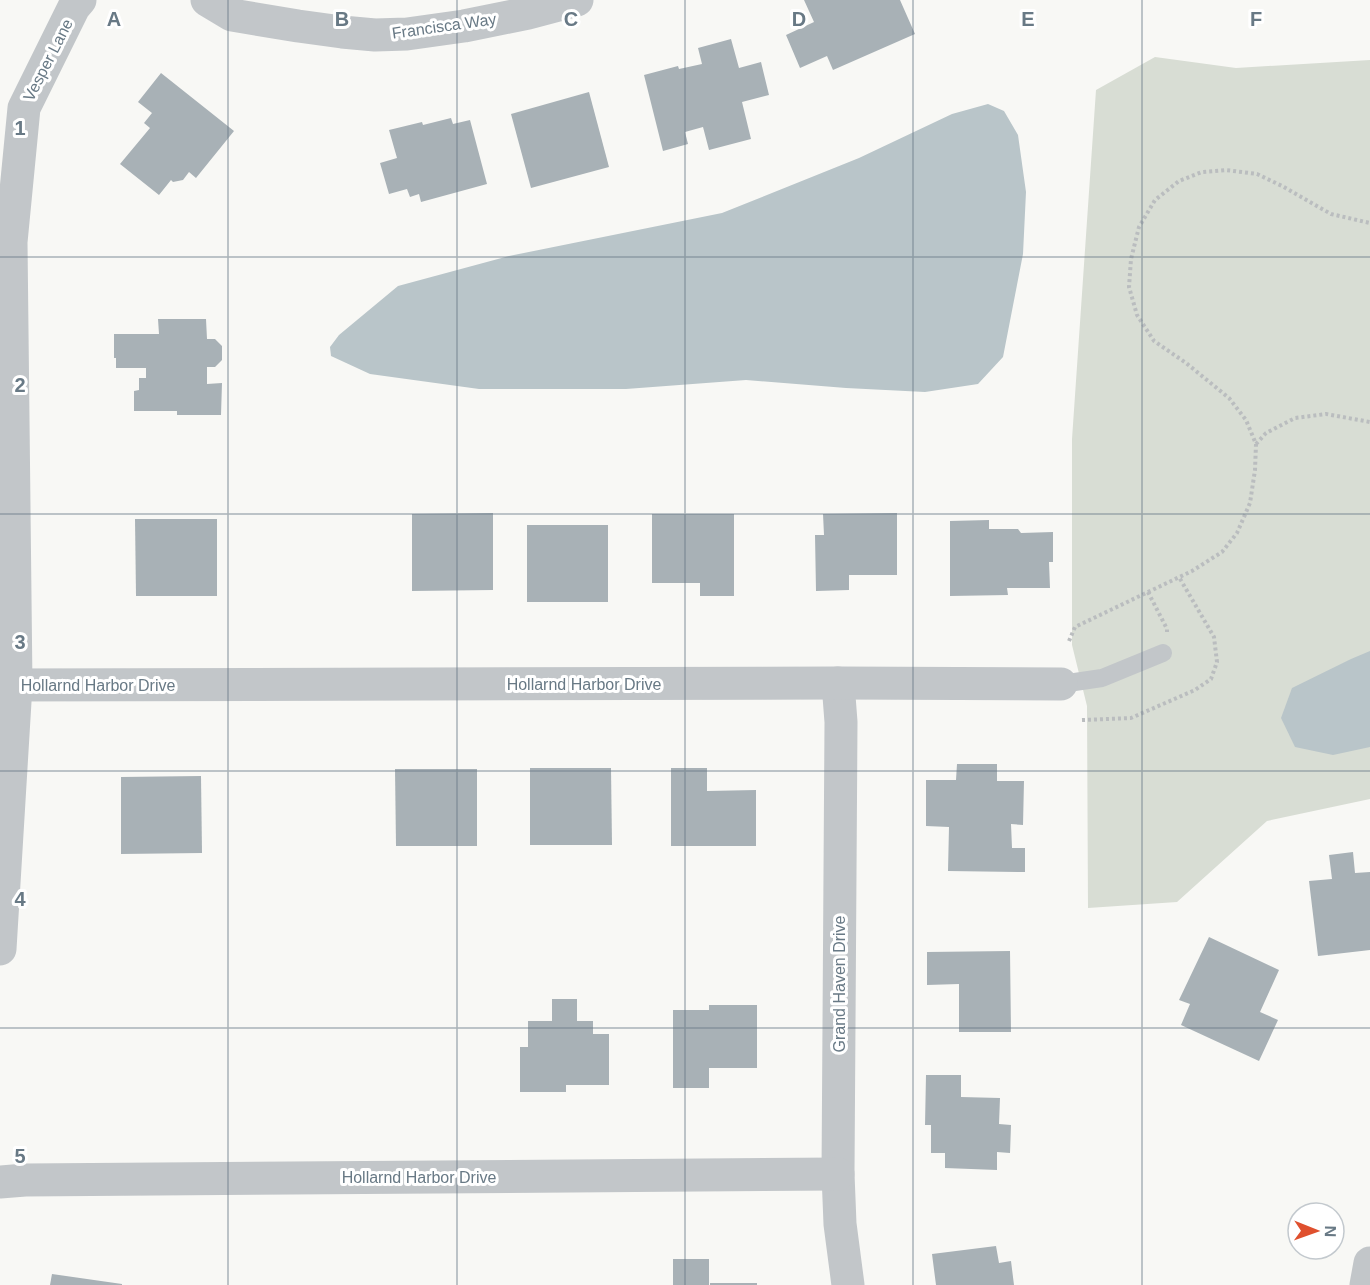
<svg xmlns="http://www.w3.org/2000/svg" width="1370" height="1285" font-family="Arial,sans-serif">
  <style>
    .green { fill: #d8ddd4 }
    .water { fill: #b9c5c9 }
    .building { fill: #a8b1b6 }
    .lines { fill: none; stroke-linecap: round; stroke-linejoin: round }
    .path { stroke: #babdbf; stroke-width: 4; stroke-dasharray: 3 3; stroke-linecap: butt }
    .lane { stroke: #c2c6c9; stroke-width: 18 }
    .street { stroke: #c2c6c9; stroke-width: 33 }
    .grid { fill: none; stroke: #687985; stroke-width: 1.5; stroke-opacity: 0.55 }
    .labels { text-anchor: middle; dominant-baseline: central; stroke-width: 6; stroke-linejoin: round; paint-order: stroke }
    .street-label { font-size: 16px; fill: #687985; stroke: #fff }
    .grid-label { font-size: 20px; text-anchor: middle; font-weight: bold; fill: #687985; stroke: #fff; stroke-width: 6; stroke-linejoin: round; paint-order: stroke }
  </style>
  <rect width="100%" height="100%" fill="#f8f8f5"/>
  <polygon class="green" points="1155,57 1236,68 1370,60 1370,799 1267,821 1177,902 1088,908 1087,706 1072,645 1072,439 1096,90"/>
  <g class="water">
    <polygon points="988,104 1004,111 1018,135 1026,192 1023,254 1003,357 978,384 925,392 846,388 746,380 626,389 479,389 370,374 331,356 330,347 339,335 398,286 509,256 722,213 859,158 952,114"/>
    <polygon points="1370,651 1370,747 1333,755 1295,747 1281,718 1292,688 1351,659"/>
  </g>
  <g class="building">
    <polygon points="804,0 900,0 915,34 833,70 827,56 800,68 786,35 814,22"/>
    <polygon points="731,39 739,68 761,62 769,95 742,102 751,139 709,150 703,127 685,132 688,144 663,151 644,75 678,66 679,69 702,64 698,48"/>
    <polygon points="161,73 234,131 196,178 189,172 183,180 173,182 171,180 159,195 120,164 150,128 144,123 152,113 138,102"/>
    <polygon points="589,92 609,167 531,188 511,114"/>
    <polygon points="451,118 453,124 470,120 487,184 421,202 419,194 410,197 407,189 389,194 380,163 397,158 389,130 422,122 423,125"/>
    <polygon points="158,319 206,319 207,339 215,339 222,346 222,360 215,367 207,367 207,384 222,383 221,415 177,415 177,411 134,411 134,391 139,390 139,378 146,378 146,368 116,368 116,358 114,358 114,334 159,334"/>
    <polygon points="493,513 493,590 412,591 412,514"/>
    <polygon points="897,513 897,575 849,575 849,590 816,591 815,535 824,535 823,514"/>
    <polygon points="652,514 734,514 734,596 700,596 700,583 652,583"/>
    <polygon points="135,519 217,519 217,596 136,596"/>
    <polygon points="989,520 989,529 1018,529 1021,533 1053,532 1053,562 1049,562 1050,588 1007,588 1008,595 950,596 950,521"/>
    <rect x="527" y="525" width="81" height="77"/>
    <polygon points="957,764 997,764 997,781 1024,781 1023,825 1011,824 1012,848 1025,848 1025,872 948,871 949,827 926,826 926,780 956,780"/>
    <polygon points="530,768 611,768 612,845 530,845"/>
    <polygon points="671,768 707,768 707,791 756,790 756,846 671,846"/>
    <polygon points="395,769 477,769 477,846 396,846"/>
    <polygon points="201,776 202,853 121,854 121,777"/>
    <polygon points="1353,852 1355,873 1370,872 1370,950 1318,956 1309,881 1332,879 1329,855"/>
    <polygon points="1209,937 1279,970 1260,1012 1278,1020 1259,1061 1181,1025 1190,1004 1179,1000"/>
    <polygon points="1010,951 1011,1032 959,1032 959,984 927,985 927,952"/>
    <polygon points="552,999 577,999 577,1021 593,1021 593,1034 609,1034 609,1085 566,1085 566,1092 520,1092 520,1047 528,1047 528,1021 552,1021"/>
    <polygon points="709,1005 757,1005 757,1068 709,1068 709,1088 673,1088 673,1010 709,1010"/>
    <polygon points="926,1075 961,1075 961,1097 1000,1098 999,1124 1011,1125 1010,1153 997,1152 997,1170 945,1168 945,1153 931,1153 931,1125 925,1125"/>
    <polygon points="996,1246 999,1263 1011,1261 1014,1285 936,1285 932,1254"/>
    <rect x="673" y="1259" width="36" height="26"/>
    <polygon points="52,1274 122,1284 122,1285 50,1285"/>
    <rect x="710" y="1283" width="47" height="2"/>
  </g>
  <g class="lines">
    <g class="path">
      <polyline points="1256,444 1266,433 1295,418 1326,414 1370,422"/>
      <polyline points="1148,592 1167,629 1167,632"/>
      <polyline points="1069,641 1075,627 1192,571 1222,552 1237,533 1250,503 1255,470 1256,444 1246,420 1229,398 1186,363 1154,341 1137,315 1129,287 1131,259 1139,227 1155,200 1179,181 1202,172 1226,170 1257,174 1282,186 1331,214 1370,223"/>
      <polyline points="1082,720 1131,718 1195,690 1211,679 1217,662 1214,637 1179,577"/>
    </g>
    <polyline class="lane" points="1061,684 1102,678 1163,653"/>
    <g class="street">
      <polyline points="207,0 232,15 298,26 342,32 375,35 407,34 464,26 528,13 577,0"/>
      <polyline points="838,683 841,722 838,1174 840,1224 848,1285"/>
      <polyline points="0,685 838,683 1061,684"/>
      <polyline points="0,949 16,685 11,242 24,108 74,7 80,0"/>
      <polyline points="0,1182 25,1180 838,1174"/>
      <polyline points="1366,1285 1370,1263"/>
    </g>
  </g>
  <path class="grid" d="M228,0v1285M457,0v1285M685,0v1285M913,0v1285M1142,0v1285M0,257h1370M0,514h1370M0,771h1370M0,1028h1370"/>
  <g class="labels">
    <g class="street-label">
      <text transform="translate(444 26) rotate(-8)">Francisca Way</text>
      <text transform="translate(48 60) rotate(-63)">Vesper Lane</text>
      <text x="584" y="684">Hollarnd Harbor Drive</text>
      <text x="98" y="685">Hollarnd Harbor Drive</text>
      <text transform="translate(839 984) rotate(-90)">Grand Haven Drive</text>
      <text x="419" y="1177">Hollarnd Harbor Drive</text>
    </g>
  </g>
  <g class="grid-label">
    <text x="114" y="26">A</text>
    <text x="342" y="26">B</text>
    <text x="571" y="26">C</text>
    <text x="799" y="26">D</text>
    <text x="1028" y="26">E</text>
    <text x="1256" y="26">F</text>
    <text x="20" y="135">1</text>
    <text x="20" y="392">2</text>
    <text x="20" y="649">3</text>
    <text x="20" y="906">4</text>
    <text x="20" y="1163">5</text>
  </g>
  <g transform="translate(1316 1231) rotate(91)"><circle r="28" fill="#ffffff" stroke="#c3c9ce" stroke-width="1.5"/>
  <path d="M0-4.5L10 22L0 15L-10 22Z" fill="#df502e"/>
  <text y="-9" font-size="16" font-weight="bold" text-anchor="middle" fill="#687985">N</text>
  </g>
</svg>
